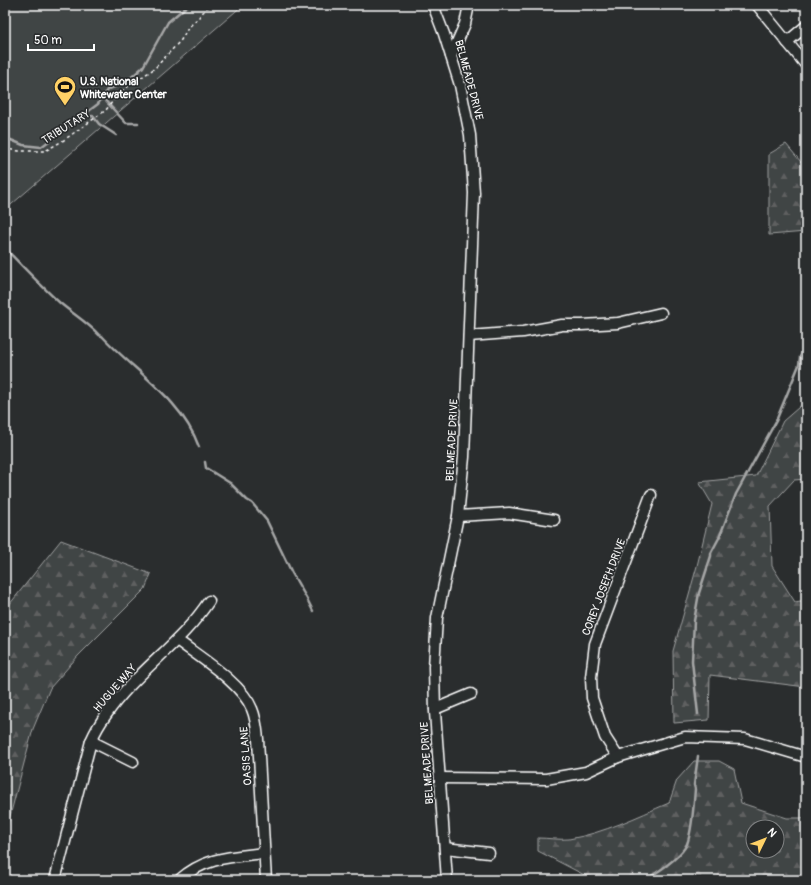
<svg xmlns="http://www.w3.org/2000/svg" width="811" height="885" font-family="Pangolin,sans-serif">
  <style>
    .grass { fill: #414445; stroke: #a0a2a2 }
    .forest { fill: url(#forest-firs); stroke: #a0a2a2; fill-rule: evenodd }
    .lines { fill: none; stroke-linecap: round; stroke-linejoin: round }
    .stream { stroke: #a6a7a7; stroke-width: 2.5 }
    .minor-casing { stroke: #fff; stroke-width: 13 }
    .path { stroke: #fff; stroke-width: 1.5; stroke-dasharray: 3 3; stroke-linecap: butt }
    .minor { stroke: #2a2d2e; stroke-width: 10 }
    .labels { text-anchor: middle; dominant-baseline: central; stroke-width: 3.5; stroke-linejoin: round; paint-order: stroke }
    .street-label { font-size: 11px; fill: #fff; stroke: #2a2d2e }
    .poi-label { font-size: 11px; font-weight: bold; fill: #fff; stroke: #2a2d2e; text-anchor: start }
  </style>
  <defs>
    <pattern id="forest-firs" width="22" height="20" patternUnits="userSpaceOnUse"><rect width="22" height="20" fill="#414445"/><path d="M5 1l3.5 6h-7zM16 11l3.5 6h-7z" fill="#5e6061"/></pattern>
  </defs>
  <rect width="100%" height="100%" fill="#2a2d2e"/>
  <filter id="ink" filterUnits="userSpaceOnUse"><feTurbulence type="fractalNoise" baseFrequency=".025" numOctaves="2"/><feDisplacementMap in="SourceGraphic" scale="8" xChannelSelector="R" yChannelSelector="G"/><feConvolveMatrix kernelMatrix="1 2 1 2 8 2 1 2 1" color-interpolation-filters="sRGB"/></filter>
  <g filter="url(#ink)">
    <polygon class="grass" points="5,5 243,5 5,210"/>
    <g class="forest">
      <polygon points="786,144 806,168 806,232 769,235 769,154"/>
      <polygon points="806,401 806,479 794,480 770,506 772,566 795,602 806,600 806,687 710,675 709,720 674,723 673,651 697,566 712,504 699,482 756,476 783,421"/>
      <polygon points="61,540 151,574 145,589 78,656 50,688 33,729 5,835 5,610"/>
      <path d="M694,761h25l15,8 7,34 46,15h19v62h-212l-56,-29v-13c10,0 21,2 31,1 35,-6 67,-22 100,-36l8,-23zM753,827h24v24h-24z"/>
    </g>
    <g class="lines">
      <g class="stream">
        <polyline points="102,97 126,123 138,123"/>
        <polyline points="82,117 93,116 99,124 116,135"/>
        <polyline points="5,140 11,140 23,145 41,147 98,104 107,90 126,82 143,67 168,22 188,5"/>
        <path d="M5,248c18,19 36,38 55,55 13,11 28,20 39,32l3,1c33,36 80,63 97,111"/>
        <polyline points="205,462 206,468 230,483 247,500 252,503 267,521 292,573 307,599 313,611"/>
        <polyline points="698,714 692,661 694,621 699,593 711,556 711,553 719,538 736,494 776,421 799,365 800,357 806,348"/>
        <path d="M645,880c13,-8 36,-23 42,-36 5,-13 7,-41 8,-55l-1,-4 4,-29"/>
      </g>
      <g class="minor-casing">
        <g id="minor">
          <polyline points="433,5 444,34 460,85 470,135 474,193 464,457 458,516 437,618 434,667 435,712 447,880"/>
          <polyline points="757,5 806,65"/>
          <polyline points="787,42 806,26"/>
          <polyline points="451,56 465,24 469,5"/>
          <polyline points="469,336 523,332 562,325 582,325 618,323 661,313"/>
          <polyline points="458,516 509,513 554,520"/>
          <path d="M177,640c22,17 65,43 75,69 4,9 5,20 6,30l8,141"/>
          <polyline points="435,709 471,694"/>
          <polyline points="91,741 133,762"/>
          <polyline points="618,757 605,737 592,698 591,677 595,644 651,495"/>
          <polyline points="440,778 546,779 586,772 618,757 685,737 745,739 806,757"/>
          <polyline points="445,848 489,853"/>
          <path d="M55,880l36,-139c4,-9 9,-18 15,-26 29,-43 75,-71 103,-114"/>
          <path d="M179,880c26,-23 52,-23 85,-27"/>
        </g>
      </g>
      <polyline class="path" points="5,149 19,151 45,151 64,140 106,110 119,93 155,68 181,40 188,28 199,17 209,5"/>
      <use href="#minor" class="minor"/>
    </g>
  </g>
  <defs>
    <g id="stadium-pin" transform="scale(1.15)"><path d="M0 17L-7.5 6A9.5 9.5 0 1 1 7.5 6Z" fill="#ffd166" stroke="#2a2d2e"/><path d="M0-5a6.5 5 0 1 0 0 10a6.5 5 0 1 0 0-10ZM-3.5-1.8h7v3.6h-7Z" fill="#111"/></g>
  </defs>
  <g fill-rule="evenodd">
    <use href="#stadium-pin" x="65" y="87"/>
  </g>
  <g class="labels">
    <g class="street-label">
      <text transform="translate(469 80) rotate(75)">BELMEADE DRIVE</text>
      <text transform="translate(66 127) rotate(-32)">TRIBUTARY</text>
      <text transform="translate(452 440) rotate(-87)">BELMEADE DRIVE</text>
      <text transform="translate(604 587) rotate(-69)">COREY JOSEPH DRIVE</text>
      <text transform="translate(115 688) rotate(-49)">HUGUE WAY</text>
      <text transform="translate(246 756) rotate(-94)">OASIS LANE</text>
      <text transform="translate(427 763) rotate(-94)">BELMEADE DRIVE</text>
    </g>
    <g class="poi-label">
      <text x="80" y="81">U.S. National<tspan x="80" dy="13">Whitewater Center</tspan></text>
    </g>
  </g>
  <rect width="811" height="885" fill="none" stroke="#2a2d2e" stroke-width="20"/>
  <rect x="10" y="10" width="791" height="865" fill="none" stroke="#fff" stroke-width="1.5" filter="url(#ink)"/>
  <g transform="translate(765 839) rotate(47)"><circle r="19" fill="#2a2d2e" stroke="#7f8182"/>
  <path d="M0-3L7 15L0 10L-7 15Z" fill="#ffd166"/>
  <text y="-6" font-size="11" font-weight="bold" text-anchor="middle" fill="#ffffff">N</text>
  </g>
  <path d="M28 44v6h66v-6" fill="none" stroke="#ffffff" stroke-width="2"/>
  <text x="34" y="44" font-size="12" fill="#ffffff" stroke="#2a2d2e" stroke-width="3" paint-order="stroke">50 m</text>
</svg>
